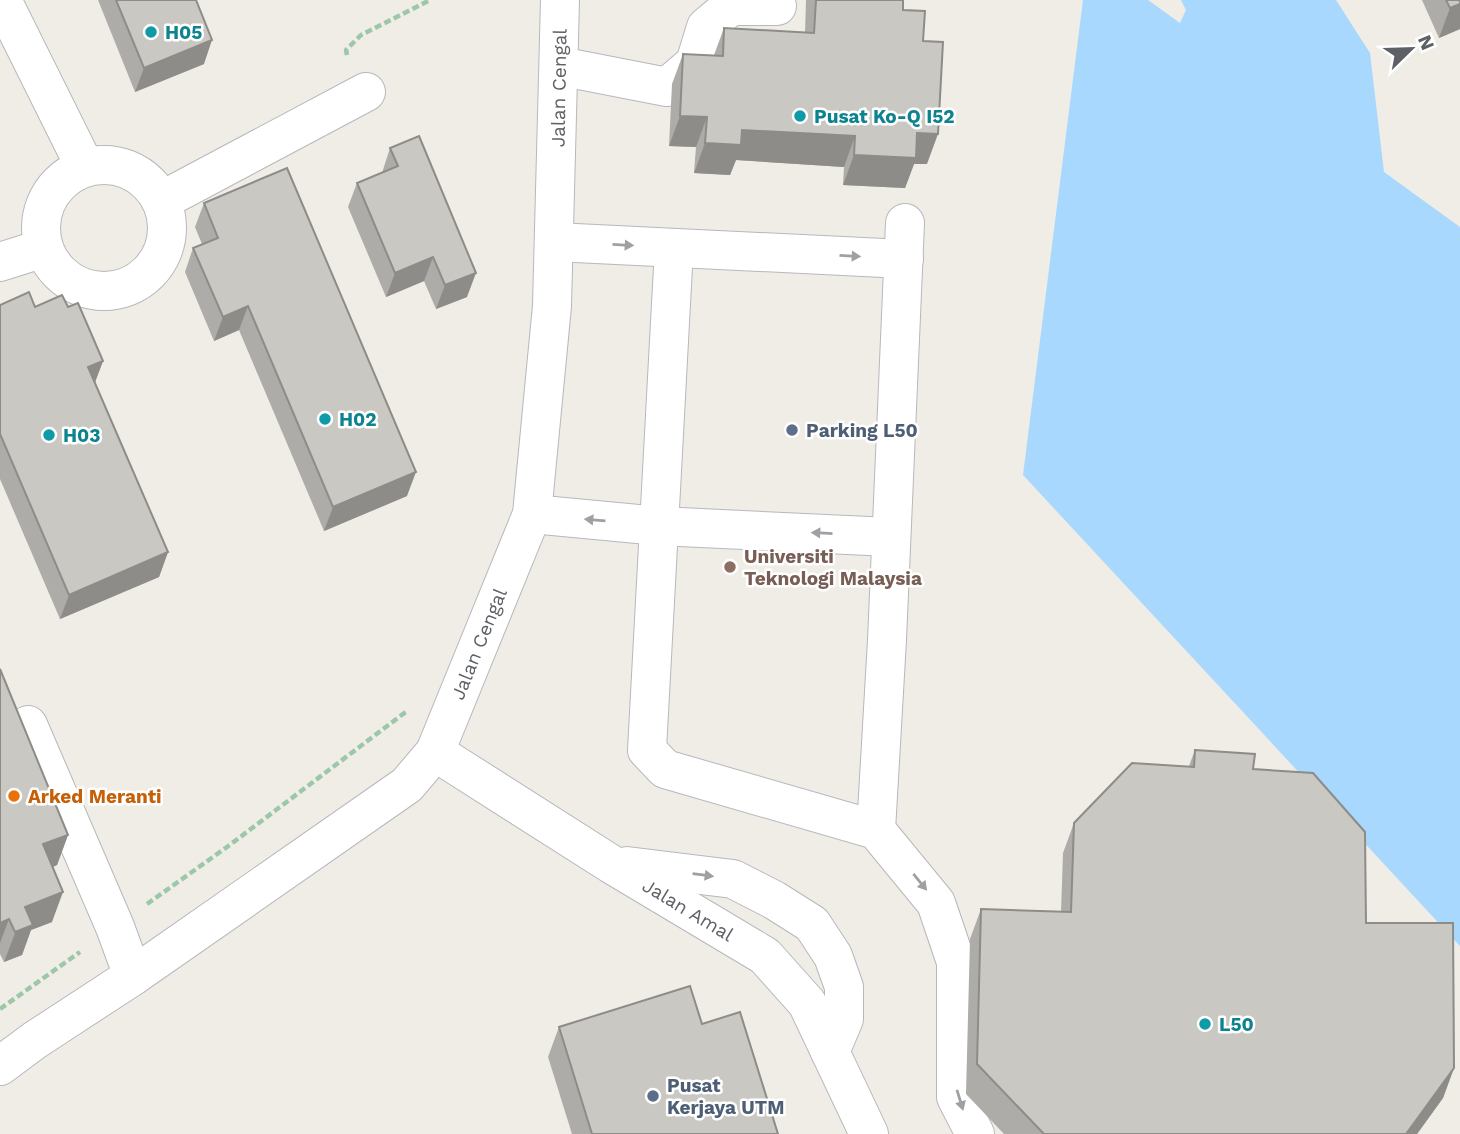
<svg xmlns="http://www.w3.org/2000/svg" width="1460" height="1134" font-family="'Work Sans',sans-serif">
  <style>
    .water { fill: #a8d8fe }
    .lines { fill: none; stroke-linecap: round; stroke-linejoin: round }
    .minor-casing { stroke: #b6b8bc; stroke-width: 40 }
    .path { stroke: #9cc7a9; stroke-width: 4.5; stroke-dasharray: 7 3.5; stroke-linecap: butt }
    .minor { stroke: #fff; stroke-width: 38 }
    .wall { fill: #aeaca8 }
    .shaded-wall { fill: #8d8c88 }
    .building { fill: #cac8c3; stroke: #8d8c88; stroke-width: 2 }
    .oneway { fill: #9ea0a3 }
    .culture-dot { fill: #0f9aa8; stroke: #fff; stroke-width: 2.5 }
    .service-dot { fill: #5c6f8a; stroke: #fff; stroke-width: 2.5 }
    .education-dot { fill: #8d6e63; stroke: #fff; stroke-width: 2.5 }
    .food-dot { fill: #e8710a; stroke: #fff; stroke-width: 2.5 }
    .labels { text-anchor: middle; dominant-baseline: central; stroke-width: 5; stroke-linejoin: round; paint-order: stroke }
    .culture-label { font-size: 19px; font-weight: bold; fill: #0d838f; stroke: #fff; text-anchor: start }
    .street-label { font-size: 19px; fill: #5d6166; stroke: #fff }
    .service-label { font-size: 19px; font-weight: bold; fill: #4e5e75; stroke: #fff; text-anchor: start }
    .education-label { font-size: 19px; font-weight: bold; fill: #785e54; stroke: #fff; text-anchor: start }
    .food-label { font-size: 19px; font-weight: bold; fill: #c56008; stroke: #fff; text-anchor: start }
  </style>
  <rect width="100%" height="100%" fill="#f0ede6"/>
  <polygon class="water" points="1083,0 1148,0 1180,23 1186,10 1181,0 1336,0 1370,53 1384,172 1460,227 1460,946 1023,475"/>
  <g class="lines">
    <g class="minor-casing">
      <g id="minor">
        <polyline points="2,0 85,167"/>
        <polyline points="559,66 667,87 695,63 706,27 731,6 777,6"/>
        <circle cx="104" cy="228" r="63"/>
        <polyline points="161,201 366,92"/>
        <polyline points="555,242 904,259"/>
        <polyline points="674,248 647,750 665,769 876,830 936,903 956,962 956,1097 975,1134"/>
        <polyline points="0,262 44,248"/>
        <polyline points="532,514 659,526 890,537"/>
        <polyline points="28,725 115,927 133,976"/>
        <polyline points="435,752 611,864 765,956 807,1003 869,1134"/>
        <polyline points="876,830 887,640 905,223"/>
        <polyline points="627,866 733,879 774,900 812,924 833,956 844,987 844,1019 830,1052"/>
        <polyline points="0,1066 35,1040 133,976 407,785 435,752 532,514 552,306 560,0"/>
      </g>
    </g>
    <g class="path">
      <polyline points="347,55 346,50 361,35 430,0"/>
      <polyline points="147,904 227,847 407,711"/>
      <polyline points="0,1009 80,952"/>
    </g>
    <use href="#minor" class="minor"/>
  </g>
  <g class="wall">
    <polygon points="98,0 196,0 204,64 135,92"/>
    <polygon points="806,0 903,0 903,10 923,41 927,164 914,164 905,188 843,185 844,167 736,160 730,175 694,173 696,147 669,146 672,84 683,54 714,55 724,28 805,33"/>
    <polygon points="1422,0 1460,0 1460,29 1439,38"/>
    <polygon points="390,148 467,297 436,309 424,281 386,297 348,207 357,183 382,173"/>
    <polygon points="204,203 407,496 324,531 239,330 214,341 185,272 193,248 202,244 195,227"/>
    <polygon points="0,305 68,307 103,361 95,382 168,552 159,577 60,619 0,479"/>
    <polygon points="0,669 68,835 57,865 53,867 52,922 31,930 22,955 4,962 0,954"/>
    <polygon points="1195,750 1253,769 1366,923 1454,1068 1443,1098 1417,1134 1004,1134 966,1094 970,939 981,909 1061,912 1063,853 1074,823 1189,766"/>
    <polygon points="702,1024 778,1134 572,1134 548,1057 559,1027"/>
  </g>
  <g class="shaded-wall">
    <polygon points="1460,4 1460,29 1439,38 1450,8"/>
    <polygon points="212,40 204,64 135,92 144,68"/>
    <polygon points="680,116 707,117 696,147 669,146"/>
    <polygon points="742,130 855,136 844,167 736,160 730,175 694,173 705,143"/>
    <polygon points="917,133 938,134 927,164 914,164 905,188 843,185 854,155"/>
    <polygon points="433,257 424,281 386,297 395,273"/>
    <polygon points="476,273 467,297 436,309 445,285"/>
    <polygon points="248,306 239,330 214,341 223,317"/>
    <polygon points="103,361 94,385 88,367"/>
    <polygon points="416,472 407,496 324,531 333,507"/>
    <polygon points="168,552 159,577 60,619 69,595"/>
    <polygon points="68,835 57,865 33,875 43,844"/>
    <polygon points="63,892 52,922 31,930 22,955 4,962 25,907"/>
    <polygon points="9,919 0,943 0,923"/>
    <polygon points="1454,1068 1443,1098 1417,1134 1406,1134"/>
  </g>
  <g class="building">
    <polygon points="116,0 196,0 212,40 144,68"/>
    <polygon points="816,0 903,0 903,10 925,11 923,41 943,42 938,134 917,133 916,158 854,155 855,136 742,130 741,145 705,143 707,117 680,116 683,54 723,56 724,28 814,33"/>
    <polygon points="1446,0 1460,0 1460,4 1450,8"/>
    <polygon points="419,136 476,273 445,285 433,257 395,273 357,183 398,166 390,148"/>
    <polygon points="287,168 416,472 333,507 248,306 223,317 193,248 218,238 204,203"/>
    <polygon points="29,292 35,307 62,295 68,307 78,303 103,361 88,367 168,552 69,595 0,434 0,305"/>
    <polygon points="0,669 68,835 43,844 63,892 25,907 33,925 15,932 9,919 0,923"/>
    <polygon points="1195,750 1255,754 1253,769 1313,773 1365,832 1366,923 1453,923 1454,1068 1406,1134 1044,1134 977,1064 981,909 1071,912 1074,823 1132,763 1194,767"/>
    <polygon points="690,986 702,1024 740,1012 778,1134 592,1134 559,1027"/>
  </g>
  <defs><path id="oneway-solid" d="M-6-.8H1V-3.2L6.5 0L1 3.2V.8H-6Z" transform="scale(1.75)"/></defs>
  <g class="oneway">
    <use href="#oneway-solid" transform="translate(623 245) rotate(3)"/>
    <use href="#oneway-solid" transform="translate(850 256) rotate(3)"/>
    <use href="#oneway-solid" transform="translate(595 520) rotate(-175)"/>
    <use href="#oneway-solid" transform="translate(822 533) rotate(-177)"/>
    <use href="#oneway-solid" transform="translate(703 875) rotate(7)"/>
    <use href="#oneway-solid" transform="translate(920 882) rotate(51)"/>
    <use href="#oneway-solid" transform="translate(960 1100) rotate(73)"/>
  </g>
  <g class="culture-dot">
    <circle cx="151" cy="32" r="7"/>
    <circle cx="800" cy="116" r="7"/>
    <circle cx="325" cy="419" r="7"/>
    <circle cx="49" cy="435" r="7"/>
    <circle cx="1205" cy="1024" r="7"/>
  </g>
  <g class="service-dot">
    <circle cx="792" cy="430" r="7"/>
    <circle cx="653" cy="1096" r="7"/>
  </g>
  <circle class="education-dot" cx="730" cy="567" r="7"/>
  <circle class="food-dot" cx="14" cy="796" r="7"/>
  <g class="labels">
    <g class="culture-label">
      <text x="165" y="32">H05</text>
      <text x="814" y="116">Pusat Ko-Q I52</text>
      <text x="339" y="419">H02</text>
      <text x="63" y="435">H03</text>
      <text x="1219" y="1024">L50</text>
    </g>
    <g class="street-label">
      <text transform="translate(559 88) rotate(-89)">Jalan Cengal</text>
      <text transform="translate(479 644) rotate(-68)">Jalan Cengal</text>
      <text transform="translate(688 910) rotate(31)">Jalan Amal</text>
    </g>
    <g class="service-label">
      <text x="806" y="430">Parking L50</text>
      <text x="667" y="1085">Pusat<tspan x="667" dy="22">Kerjaya UTM</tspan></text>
    </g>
    <g class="education-label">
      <text x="744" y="556">Universiti<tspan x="744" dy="22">Teknologi Malaysia</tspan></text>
    </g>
    <g class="food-label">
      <text x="28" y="796">Arked Meranti</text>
    </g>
  </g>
  <g transform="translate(1411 49) rotate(67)" stroke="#ffffff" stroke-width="5" paint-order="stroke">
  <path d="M0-5L12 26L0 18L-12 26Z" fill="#5d6166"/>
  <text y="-10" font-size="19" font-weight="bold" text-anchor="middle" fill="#5d6166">N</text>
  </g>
</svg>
